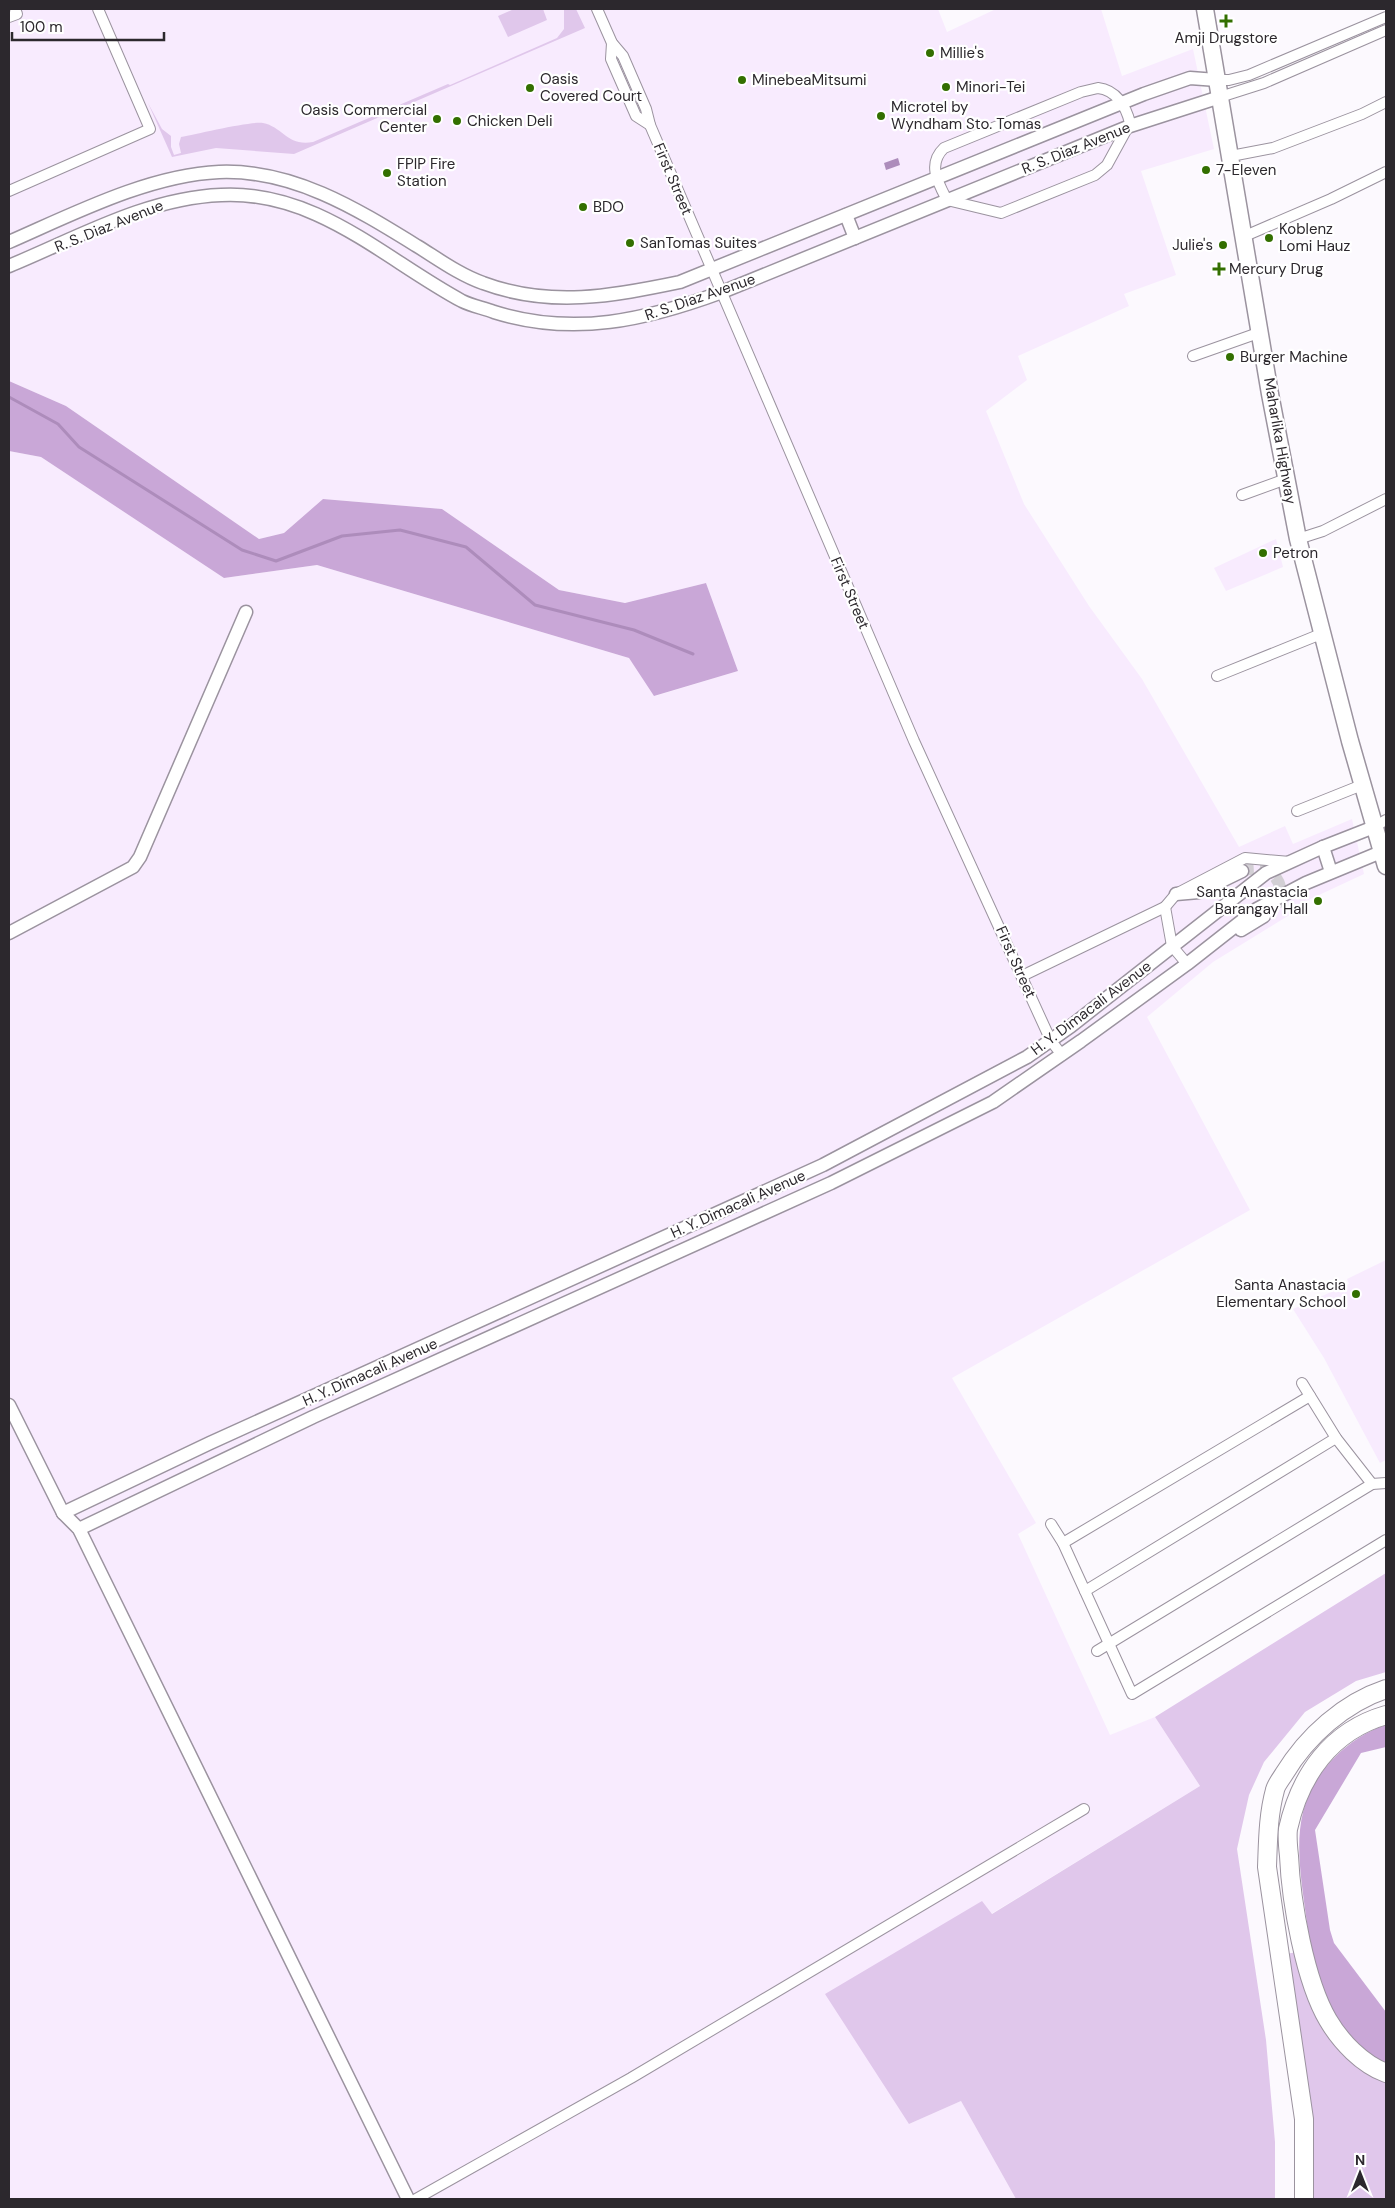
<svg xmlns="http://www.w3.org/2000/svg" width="1395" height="2208" font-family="'DM Sans',sans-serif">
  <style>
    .built { fill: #f8ebfe }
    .green { fill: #e0c7eb }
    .forest { fill: #c9a7d7 }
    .water { fill: #ad8cbb }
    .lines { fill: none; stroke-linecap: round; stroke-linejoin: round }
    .stream { stroke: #ad8cbb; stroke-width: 3 }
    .tertiary-tunnel { stroke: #d2cfd4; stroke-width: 12; stroke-dasharray: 12 6; stroke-linecap: butt }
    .minor-casing { stroke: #9b939f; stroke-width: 12 }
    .tertiary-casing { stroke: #9b939f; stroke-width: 15 }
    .trunk-casing { stroke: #9b939f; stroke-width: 19 }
    .motorway-casing { stroke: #9b939f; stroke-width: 20 }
    .minor { stroke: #fff; stroke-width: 10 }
    .tertiary { stroke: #fff; stroke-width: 12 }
    .trunk { stroke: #fff; stroke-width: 16 }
    .motorway { stroke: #fff; stroke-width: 18 }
    .poi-dot { fill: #336f00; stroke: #fff; stroke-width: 2 }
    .labels { text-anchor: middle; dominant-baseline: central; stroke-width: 4.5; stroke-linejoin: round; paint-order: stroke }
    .poi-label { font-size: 15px; fill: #2c282d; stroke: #fff; text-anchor: start }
    .street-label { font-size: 15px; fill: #2c282d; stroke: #fff }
  </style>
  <rect width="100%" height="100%" fill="#fcf9fe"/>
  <g class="built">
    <polygon points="9,9 938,9 947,32 996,9 1101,9 1122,76 1193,49 1214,149 1141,171 1176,275 1124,294 1129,306 1018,356 1027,380 986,411 1024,504 1089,606 1142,679 1239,847 1285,826 1293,844 1352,819 1364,874 1289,909 1291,914 1213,962 1147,1017 1250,1210 952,1378 1036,1523 1018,1534 1110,1735 1155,1717 1200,1786 991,1914 981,1901 909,2124 961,2101 1016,2199 9,2199 9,451 41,457 224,578 317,565 629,658 655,696 738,671 706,583 625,603 559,590 442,509 323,499 284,533 259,539 66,406 9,381"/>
    <polygon points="1276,539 1283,567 1226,591 1214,568"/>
    <polygon points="1386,1260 1386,1460 1380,1463 1324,1358 1293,1309 1349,1284 1347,1279"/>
  </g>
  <g class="green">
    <polygon points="514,9 543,9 547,20 508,37 498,16"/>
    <path d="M564,9h12l9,19 -291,126 -78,-6 -44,9 -24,-54 14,26 9,7v11l3,8 7,-2 -2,-9 2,-7c16,-3 70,-16 82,-14 20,4 25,24 50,19l135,-58 2,1 107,-47 7,-9z"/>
    <polygon points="1386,1573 1386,1672 1356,1681 1305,1712 1264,1762 1249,1795 1237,1849 1266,2040 1275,2142 1275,2199 1016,2199 961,2101 909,2124 825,1994 982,1901 992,1914 1200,1786 1155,1717"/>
    <polygon points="1297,1952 1386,2077 1386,2199 1311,2199 1286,1954"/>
  </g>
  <g class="forest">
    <polygon points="9,381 66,406 259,539 284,533 323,499 442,509 559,590 625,603 706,583 738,671 654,696 629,658 317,565 224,578 41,457 9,451"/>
    <path d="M1386,1725v22l-25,6 -46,77 15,100 4,13 52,69v52c-65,-29 -71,-85 -80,-148 -8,-60 -18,-112 29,-159 14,-14 32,-26 51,-32z"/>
  </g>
  <polygon class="water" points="898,158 900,165 886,170 884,163"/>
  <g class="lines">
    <polyline class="stream" points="9,397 58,424 79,447 242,550 276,561 342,536 400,530 466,547 535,605 634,630 693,654"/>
    <path class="tertiary-tunnel" d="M1242,871c35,-13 54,26 22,45"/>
    <g class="minor-casing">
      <g id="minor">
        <polyline points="597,9 612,43 623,56 646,109 650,125 914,741 1051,1041 1062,1055"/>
        <polyline points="9,17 17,14 15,9"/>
        <polyline points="612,43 611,59 636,116 650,125"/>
        <polyline points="1217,80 1229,80 1249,75 1386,17"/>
        <path d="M1098,88c18,2 28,18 32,35l-23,42 -12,10 -94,38 -54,-13c-9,-17 -20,-36 -3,-52l137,-56z"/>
        <polyline points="1220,97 1264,83 1386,30"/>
        <polyline points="1231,156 1273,148 1362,114 1386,102"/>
        <polyline points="9,191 150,129 98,9"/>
        <polyline points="1245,236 1331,199 1386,172"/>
        <polyline points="1193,356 1261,332"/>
        <polyline points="1242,495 1286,479"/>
        <polyline points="1298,539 1323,531 1386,499"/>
        <polyline points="1217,676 1321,634"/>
        <polyline points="1297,811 1362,785"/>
        <polyline points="1374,827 1386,820"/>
        <polyline points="1165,907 1172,946 1187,964"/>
        <polyline points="1022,976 1165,907 1176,894 1245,858 1290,862"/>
        <polyline points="1302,1383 1336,1438 1372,1484"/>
        <polyline points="1051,1524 1063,1543 1132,1694 1386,1540"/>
        <polyline points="1063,1543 1310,1396"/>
        <polyline points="1085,1591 1336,1438"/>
        <polyline points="1097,1651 1372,1484 1386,1483"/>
        <polyline points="416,2199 631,2078 1084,1809"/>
      </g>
    </g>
    <g class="tertiary-casing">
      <g id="tertiary">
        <polyline points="846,215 855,238"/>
        <path d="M9,242c64,-28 140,-67 210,-70 74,-3 138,37 198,74 21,13 43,29 66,37 67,25 130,13 197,-1l464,-188 46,-16 27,2"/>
        <path d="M9,266c68,-28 137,-68 212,-71 95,-5 163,64 241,106 10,5 22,7 32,11 80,25 152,8 228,-20l408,-166 90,-29"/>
        <polyline points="1323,847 1331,872"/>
        <polyline points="1176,894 1199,892 1242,871"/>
        <polyline points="1241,930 1264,916"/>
        <polyline points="9,933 133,867 140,857 246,612"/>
        <polyline points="9,1405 63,1513 79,1529 408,2199"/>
        <polyline points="63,1513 210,1443 823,1165 1027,1057 1071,1026 1266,873 1323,847 1374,827"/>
        <polyline points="79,1529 313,1417 831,1183 993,1102 1081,1041 1187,964 1257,909 1306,883 1381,852"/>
      </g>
    </g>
    <g class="trunk-casing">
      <polyline id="trunk" points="1205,9 1270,394 1298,539 1350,741 1386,866"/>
    </g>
    <g class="motorway-casing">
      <g id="motorway">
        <path d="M1386,1715c-55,16 -86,60 -98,114 -1,8 0,18 1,27 2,46 16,125 39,164 13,22 34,44 58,53"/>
        <path d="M1304,2199v-80l-37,-252c1,-25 1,-52 8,-77 1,-5 6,-11 9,-16 23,-38 60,-71 102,-85"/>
      </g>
    </g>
    <use href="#minor" class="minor"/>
    <use href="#tertiary" class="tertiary"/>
    <use href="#trunk" class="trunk"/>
    <use href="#motorway" class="motorway"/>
  </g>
  <g class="poi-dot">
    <path d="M1223.5 13.5h5v5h5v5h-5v5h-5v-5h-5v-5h5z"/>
    <circle cx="930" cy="53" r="5"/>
    <circle cx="742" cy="80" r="5"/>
    <circle cx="946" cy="87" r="5"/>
    <circle cx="530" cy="88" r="5"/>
    <circle cx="881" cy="116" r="5"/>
    <circle cx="437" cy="119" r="5"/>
    <circle cx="457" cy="121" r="5"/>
    <circle cx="1206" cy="170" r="5"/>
    <circle cx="387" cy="173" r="5"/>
    <circle cx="583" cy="207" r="5"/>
    <circle cx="1269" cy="238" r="5"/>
    <circle cx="630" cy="243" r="5"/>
    <circle cx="1223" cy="245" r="5"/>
    <path d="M1216.5 261.5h5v5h5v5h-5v5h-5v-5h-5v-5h5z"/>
    <circle cx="1230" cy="357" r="5"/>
    <circle cx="1263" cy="553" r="5"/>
    <circle cx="1318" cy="901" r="5"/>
    <circle cx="1356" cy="1294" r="5"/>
  </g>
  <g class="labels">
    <g class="poi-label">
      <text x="1226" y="38" text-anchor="middle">Amji Drugstore</text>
      <text x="940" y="53">Millie's</text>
      <text x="540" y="79">Oasis<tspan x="540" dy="17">Covered Court</tspan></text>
      <text x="752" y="80">MinebeaMitsumi</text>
      <text x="956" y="87">Minori-Tei</text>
      <text x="891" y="107">Microtel by<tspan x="891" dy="17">Wyndham Sto. Tomas</tspan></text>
      <text x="427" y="110" text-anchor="end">Oasis Commercial<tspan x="427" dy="17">Center</tspan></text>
      <text x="467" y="121">Chicken Deli</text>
      <text x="397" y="164">FPIP Fire<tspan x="397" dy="17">Station</tspan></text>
      <text x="1216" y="170">7-Eleven</text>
      <text x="593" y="207">BDO</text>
      <text x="1279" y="229">Koblenz<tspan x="1279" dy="17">Lomi Hauz</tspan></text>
      <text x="640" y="243">SanTomas Suites</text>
      <text x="1213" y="245" text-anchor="end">Julie's</text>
      <text x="1229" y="269">Mercury Drug</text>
      <text x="1240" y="357">Burger Machine</text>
      <text x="1273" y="553">Petron</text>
      <text x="1308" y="892" text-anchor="end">Santa Anastacia<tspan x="1308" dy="17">Barangay Hall</tspan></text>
      <text x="1346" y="1285" text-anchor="end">Santa Anastacia<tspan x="1346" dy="17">Elementary School</tspan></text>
    </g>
    <g class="street-label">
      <text transform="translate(1076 148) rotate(-22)">R. S. Diaz Avenue</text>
      <text transform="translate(673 179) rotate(67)">First Street</text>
      <text transform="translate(109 226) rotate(-22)">R. S. Diaz Avenue</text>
      <text transform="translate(700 297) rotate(-19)">R. S. Diaz Avenue</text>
      <text transform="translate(1280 441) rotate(80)">Maharlika Highway</text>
      <text transform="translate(850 593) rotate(67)">First Street</text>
      <text transform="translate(1016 962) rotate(66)">First Street</text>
      <text transform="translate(1091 1008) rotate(-37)">H. Y. Dimacali Avenue</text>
      <text transform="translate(738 1204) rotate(-24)">H. Y. Dimacali Avenue</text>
      <text transform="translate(370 1372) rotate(-24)">H. Y. Dimacali Avenue</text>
    </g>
  </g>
  <rect width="1395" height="2208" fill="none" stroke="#2c282d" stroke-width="20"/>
  <g transform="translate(1360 2173)" stroke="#ffffff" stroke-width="4" paint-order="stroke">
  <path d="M0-4L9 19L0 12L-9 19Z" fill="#2c282d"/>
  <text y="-8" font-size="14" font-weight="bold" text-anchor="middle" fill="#2c282d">N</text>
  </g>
  <path d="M12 32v8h152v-8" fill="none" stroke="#2c282d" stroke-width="2.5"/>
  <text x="20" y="32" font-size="15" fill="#2c282d" stroke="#ffffff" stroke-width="4" paint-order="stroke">100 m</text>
</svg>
